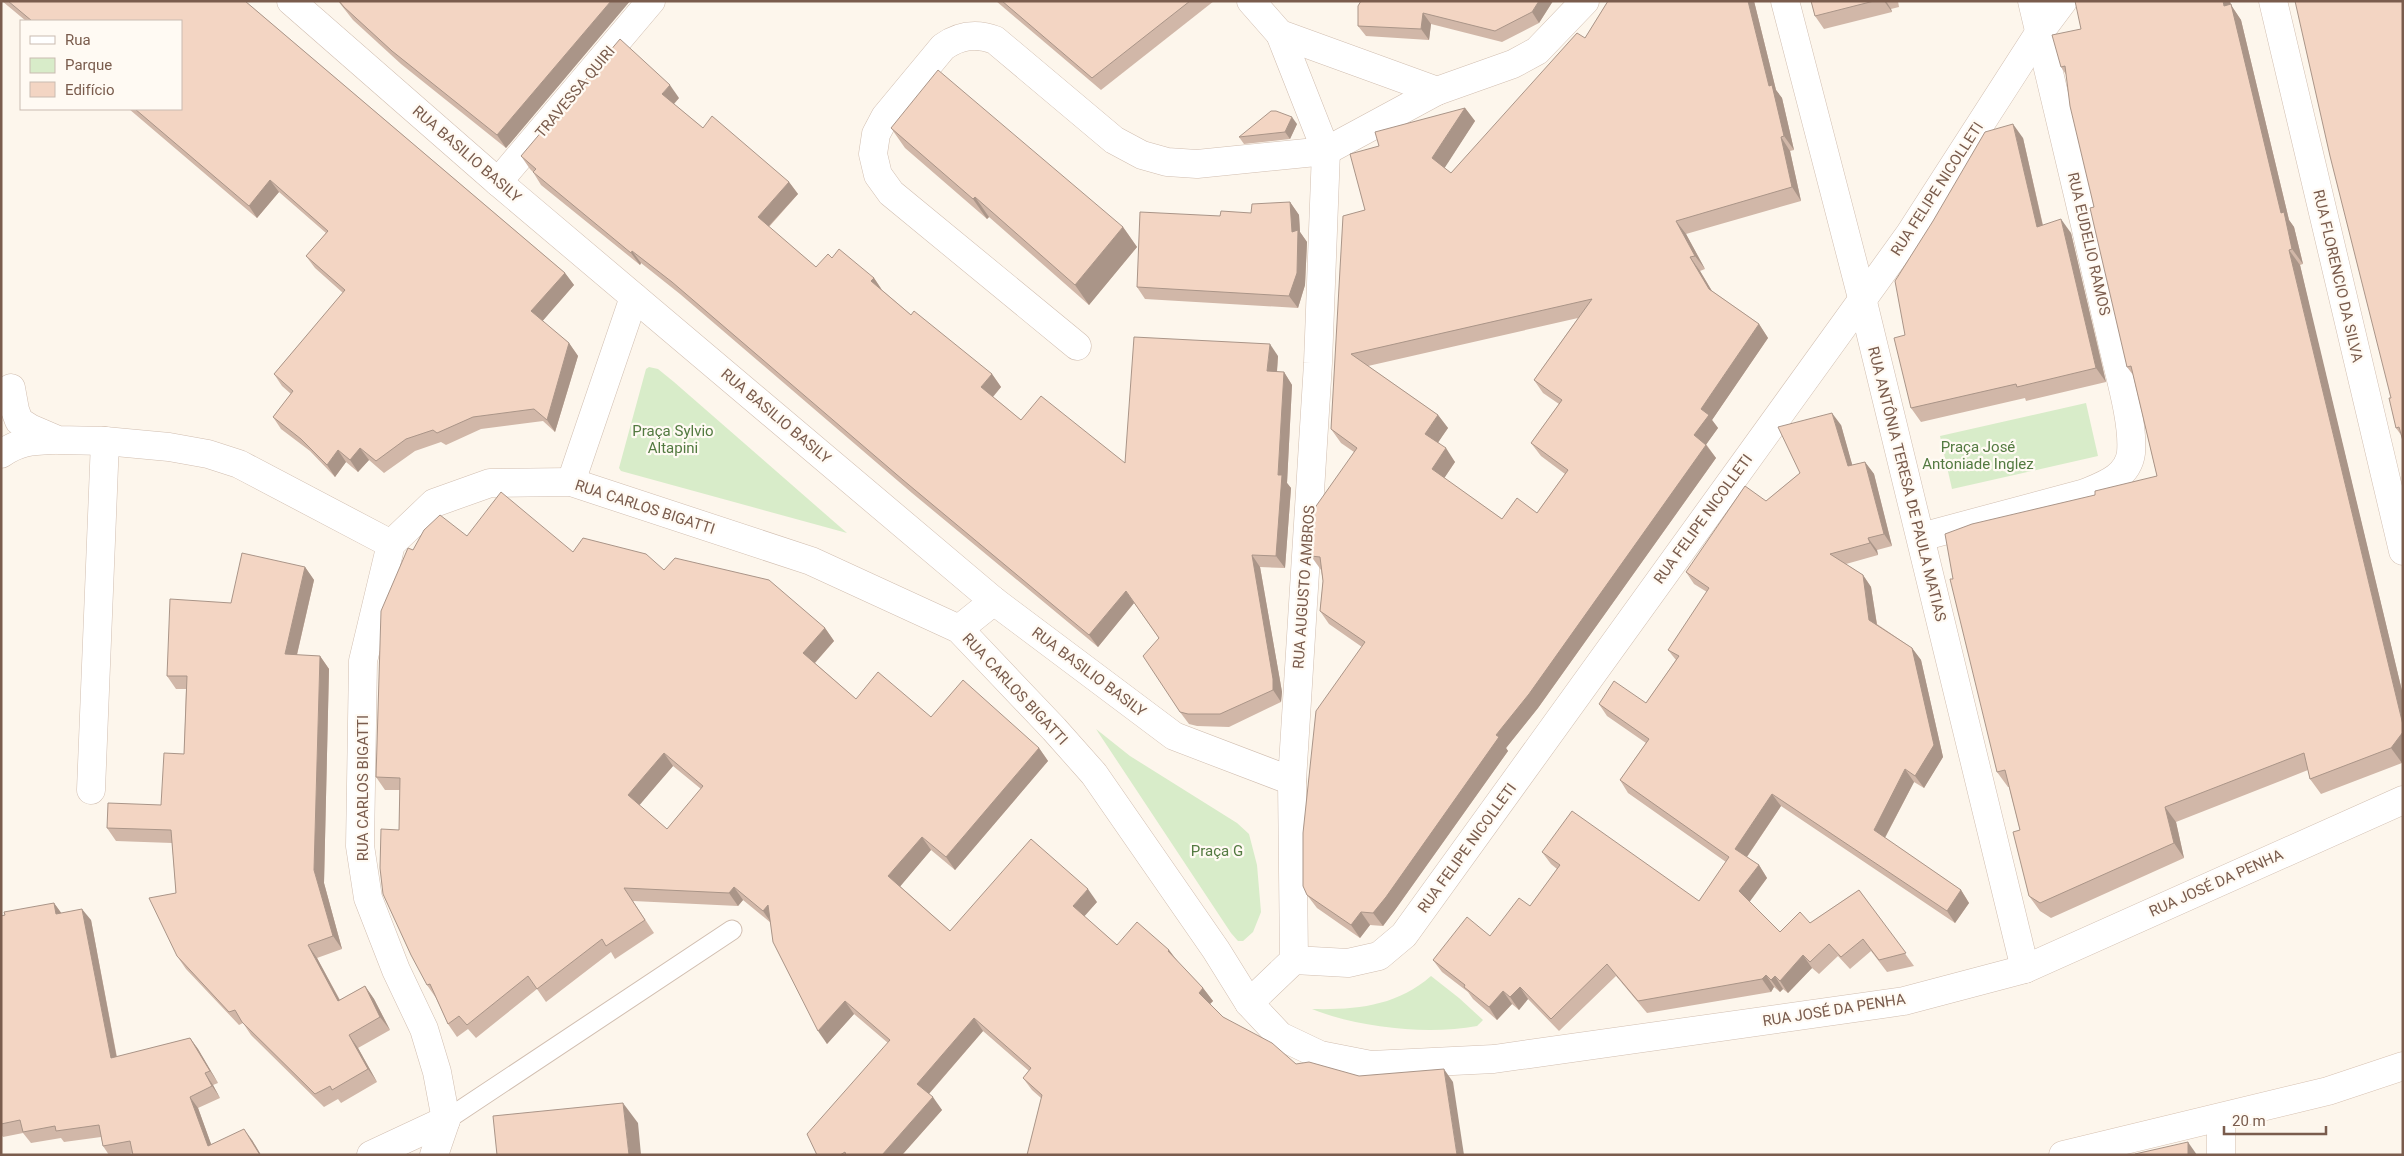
<svg xmlns="http://www.w3.org/2000/svg" width="2404" height="1156" font-family="Roboto,sans-serif">
  <style>
    .green { fill: #d8ecc9 }
    .lines { fill: none; stroke-linecap: round; stroke-linejoin: round }
    .lane-casing { stroke: #d1beb0; stroke-width: 21 }
    .street-casing { stroke: #d1beb0; stroke-width: 29 }
    .secondary-casing { stroke: #d6c0b0; stroke-width: 29 }
    .lane { stroke: #fff; stroke-width: 19 }
    .street { stroke: #fff; stroke-width: 28 }
    .secondary { stroke: #fff; stroke-width: 28 }
    .wall { fill: #d1b7a8; fill-rule: evenodd }
    .shaded-wall { fill: #aa9588 }
    .building { fill: #f3d5c3; stroke: #aa9588; fill-rule: evenodd }
    .labels { text-anchor: middle; dominant-baseline: central; stroke-width: 4.5; stroke-linejoin: round; paint-order: stroke }
    .street-label { font-size: 15px; fill: #7a5c4d; stroke: #fffaf3 }
    .park-label { font-size: 15px; fill: #537a41; stroke: #fffaf3 }
  </style>
  <rect width="100%" height="100%" fill="#fdf6ec"/>
  <g class="green">
    <polygon points="649,367 658,369 674,382 847,533 621,471 619,468 646,369"/>
    <polygon points="2086,403 2098,456 1952,489 1940,436"/>
    <polygon points="1096,729 1130,756 1237,823 1249,834 1257,865 1261,912 1253,932 1243,941 1238,941 1231,933"/>
    <path d="M1431,976l28,22 24,22 -6,6c-49,9 -118,2 -165,-17 44,1 85,-3 119,-33z"/>
  </g>
  <g class="lines">
    <g class="lane-casing">
      <polyline id="lane" points="446,1120 732,930"/>
    </g>
    <g class="street-casing">
      <g id="street">
        <polyline points="291,1 498,182 994,601 1174,736 1292,781"/>
        <polyline points="1251,1 1280,34 1437,91 1513,64 1537,51 1585,1"/>
        <polyline points="1785,1 1862,298 2025,969"/>
        <polyline points="2273,1 2403,551"/>
        <polyline points="498,182 651,1"/>
        <path d="M1077,346l-186,-153 -13,-18 -5,-21 3,-20 9,-17 58,-70c17,-12 33,-14 52,-7l119,100 28,15 25,7 30,2 129,-13 111,-60"/>
        <polyline points="11,388 15,410 19,421 30,428 58,440 105,441 169,447 208,454 239,464 391,544"/>
        <path d="M1,454c19,-13 31,-13 53,-14"/>
        <polyline points="571,482 634,297"/>
        <path d="M1921,537l164,-44c19,-8 43,-16 46,-40 3,-33 -14,-86 -21,-120 -25,-111 -52,-221 -78,-332"/>
        <polyline points="959,629 994,601"/>
        <polyline points="91,790 105,441"/>
        <polyline points="1294,960 1348,963 1379,956 1404,935 1909,235 2039,33 2063,1"/>
        <polyline points="1249,1003 1294,960 1292,781 1318,363 1326,151 1280,34"/>
        <polyline points="2221,1118 2221,1155"/>
        <polyline points="371,1155 446,1120"/>
        <polyline points="434,1155 446,1120 437,1072 424,1029 396,970 368,898 360,846 363,661 391,544 434,503 490,483 571,482 811,561 959,629 1054,729 1094,774 1216,950 1249,1003 1280,1036 1320,1055 1371,1065 1494,1059 1904,1001 2025,969 2403,800"/>
      </g>
    </g>
    <g class="secondary-casing">
      <polyline id="secondary" points="2063,1155 2328,1091 2403,1066"/>
    </g>
    <use href="#lane" class="lane"/>
    <use href="#street" class="street"/>
    <use href="#secondary" class="secondary"/>
  </g>
  <g class="wall">
    <polygon points="2,1 245,1 565,273 574,285 542,321 569,343 578,356 555,432 543,421 481,429 446,445 441,442 415,451 384,473 369,460 358,472 346,462 335,477 310,451 281,429 273,417 291,394 282,386 274,374 343,293 315,268 306,256 326,233 279,192 257,218 129,109 181,109 181,21 26,21"/>
    <polygon points="338,1 630,1 506,148 401,64 353,20"/>
    <polygon points="996,1 1214,1 1101,90"/>
    <polygon points="1361,1 1553,1 1539,23 1502,42 1431,24 1429,40 1366,36 1358,26"/>
    <path d="M1608,1h146l22,89 6,8 12,52 -4,1 11,50 -115,33 19,35 -5,2 12,20 47,33 9,14 -56,82 6,8 -12,16 10,14 -178,250 -32,40 2,3 -113,159 -12,16 -13,-1 -10,13 -43,-30 -10,-13 55,-248 -33,-23 -9,-13 3,-30 -2,-11 -10,-14 43,-104 -13,-9 -10,-14 34,-219 14,-64 86,-38 10,13 -31,47 7,5 134,-135zM1578,318l-44,62 9,13 16,11 -28,39 10,13 24,18 -28,39 -35,6 -58,-41 11,-16 -17,-20 10,-14 -10,-13 -70,-49z"/>
    <polygon points="1811,1 1898,1 1899,7 1891,9 1892,12 1824,29 1815,16"/>
    <polygon points="2231,5 2241,20 2289,220 2294,227 2303,264 2300,265 2314,326 2403,695 2403,762 2402,763 2321,794 2310,779 2308,770 2176,822 2184,858 2051,918 2040,911 2029,896 2020,830 2009,787 2008,787 1997,772 1953,579 2095,495 2157,476 2133,375 2127,367 2067,76 2061,67 2081,29"/>
    <polygon points="679,98 674,104 703,128 789,182 798,194 769,227 816,267 832,258 874,278 882,290 911,315 992,374 1001,387 993,397 1021,420 1125,463 1278,356 1277,372 1284,372 1292,385 1287,483 1291,488 1285,568 1260,567 1282,692 1281,702 1229,727 1197,726 1189,724 1180,712 1159,638 1134,603 1098,647 912,493 680,294 641,263 640,265 541,185 533,172 530,169 521,156"/>
    <polygon points="1297,124 1290,139 1244,144 1239,137"/>
    <polygon points="891,128 1123,227 1137,247 1089,305 989,217 987,219 905,148"/>
    <polygon points="2023,138 2043,225 2071,233 2106,382 2026,401 2025,398 1921,422 1911,408 1905,335"/>
    <polygon points="1290,202 1299,215 1300,232 1307,242 1305,285 1298,308 1145,299 1137,287 1220,216 1251,213"/>
    <polygon points="2391,398 2401,435 2396,428"/>
    <polygon points="1841,425 1852,465 1865,462 1874,474 1892,546 1877,550 1878,555 1846,564 1863,575 1871,587 1877,624 1912,648 1921,660 1943,757 1924,788 1914,782 1885,838 1961,890 1969,903 1955,923 1781,806 1747,857 1759,865 1767,878 1749,902 1780,932 1810,923 1859,890 1914,966 1887,972 1871,951 1850,969 1838,956 1819,974 1812,968 1788,993 1783,989 1780,992 1774,987 1771,992 1647,1013 1616,976 1559,1031 1528,999 1519,1010 1512,1004 1497,1020 1473,999 1468,992 1442,972 1433,960 1490,936 1530,906 1557,869 1551,864 1542,852 1699,901 1726,862 1628,793 1620,780 1646,743 1607,716 1599,704 1646,703 1676,660 1668,650 1707,592 1694,584 1686,572 1766,501 1800,473"/>
    <path d="M467,536l106,16 91,18 161,58 9,13 -19,22 41,36 75,18 108,31 9,13 -93,109 -24,-20 -31,36 50,45 147,-29 -13,14 33,29 52,5 9,12 25,26 10,13 -3,3 13,13 73,47 63,12 94,6 -412,16 -9,-8 -9,-12 6,-7 -46,-40 -54,63 13,16 -40,45h-85l71,-112 -34,-29 -27,30 -56,-121 -28,-23 -5,6 -105,-5 21,32 -39,26 -4,-7 -65,50 -9,-13 -61,49 -8,-9 -11,8 -9,-13 -12,-26 -9,-13 -28,-155 1,-40h-15l-9,-13 37,-227zM673,766l28,23 -34,40 -28,-24z"/>
    <polygon points="305,567 314,580 297,655 320,656 329,669 324,883 342,949 317,958 340,1000 365,986 374,999 390,1030 358,1048 377,1082 341,1103 338,1099 324,1107 251,1035 243,1023 239,1025 186,969 177,956 176,893 172,843 116,841 107,828 161,805 184,754 186,689 176,689 167,676"/>
    <polygon points="54,903 61,913 91,920 117,1057 190,1038 198,1049 218,1083 213,1085 220,1098 198,1108 211,1144 252,1140 261,1155 133,1155 133,1153 126,1155 109,1155 103,1146 101,1137 64,1142 61,1138 31,1143 23,1133 3,1137 1,1134 1,916"/>
  </g>
  <g class="shaded-wall">
    <polygon points="611,1 630,1 506,148 497,135"/>
    <polygon points="1539,1 1553,1 1539,23 1532,12"/>
    <polygon points="1748,1 1754,1 1776,90 1782,98 1794,150 1784,136 1769,86"/>
    <polygon points="1884,1 1886,1 1891,9 1892,12"/>
    <polygon points="2223,1 2230,1 2231,5 2241,20 2289,220 2294,227 2303,264 2292,249 2281,213"/>
    <polygon points="1423,13 1431,24 1429,40 1421,29"/>
    <polygon points="670,85 679,98 671,107 662,94"/>
    <polygon points="1465,108 1475,121 1442,172 1432,158"/>
    <polygon points="1292,117 1297,124 1290,139 1285,132"/>
    <polygon points="2013,124 2023,138 2046,240 2037,227"/>
    <polygon points="1781,137 1790,151 1801,201 1792,187"/>
    <polygon points="270,180 279,192 257,218 249,206"/>
    <polygon points="789,182 798,194 766,229 758,217"/>
    <polygon points="975,197 989,217 987,219 973,199"/>
    <polygon points="1290,202 1299,215 1300,232 1307,242 1305,285 1298,308 1289,296 1292,232"/>
    <polygon points="2061,219 2071,233 2106,382 2096,368"/>
    <polygon points="1676,221 1686,234 1705,269 1695,256"/>
    <polygon points="1123,227 1137,247 1089,305 1075,285"/>
    <polygon points="2289,250 2300,265 2403,695 2403,725"/>
    <polygon points="632,251 641,263 640,265 631,253"/>
    <polygon points="1690,257 1700,271 1719,303 1709,289"/>
    <polygon points="565,273 574,285 540,324 531,311"/>
    <polygon points="874,278 882,290 871,281"/>
    <polygon points="1759,324 1768,338 1712,420 1718,428 1703,449 1694,435 1701,409"/>
    <polygon points="569,343 578,356 555,432 547,420"/>
    <polygon points="1270,344 1278,356 1276,384 1267,371"/>
    <polygon points="1284,372 1292,385 1287,483 1291,488 1285,568 1276,556 1278,475"/>
    <polygon points="992,374 1001,387 990,400 981,387"/>
    <polygon points="1832,413 1841,425 1856,478 1848,466"/>
    <polygon points="1438,415 1448,428 1435,447 1425,434"/>
    <polygon points="1706,445 1716,458 1538,708 1506,748 1508,751 1395,910 1383,926 1373,913 1496,735"/>
    <polygon points="360,448 369,460 358,472 350,460"/>
    <polygon points="1446,448 1455,462 1441,483 1432,469"/>
    <polygon points="338,450 346,462 335,477 327,465"/>
    <polygon points="1865,462 1874,474 1892,546 1884,534"/>
    <polygon points="1868,538 1877,550 1878,555 1870,543"/>
    <polygon points="1252,555 1260,567 1282,692 1281,702 1273,690"/>
    <polygon points="305,567 314,580 294,667 285,654"/>
    <polygon points="1863,575 1871,587 1878,632 1869,620"/>
    <polygon points="1126,591 1134,603 1098,647 1089,635"/>
    <polygon points="825,628 834,641 812,666 803,653"/>
    <polygon points="1912,648 1921,660 1943,757 1924,788 1915,776"/>
    <polygon points="320,656 329,669 324,883 342,949 333,936 314,870"/>
    <polygon points="2403,732 2403,762 2402,763 2391,748"/>
    <polygon points="1039,748 1048,761 955,870 946,857"/>
    <polygon points="664,753 673,766 637,808 628,795"/>
    <polygon points="1905,769 1914,782 1882,843 1874,830"/>
    <polygon points="1772,794 1781,806 1744,861 1735,849"/>
    <polygon points="2165,807 2176,822 2184,858 2174,843"/>
    <polygon points="922,837 931,850 898,889 888,876"/>
    <polygon points="1759,865 1767,878 1748,904 1739,891"/>
    <polygon points="734,887 743,900 738,906 729,893"/>
    <polygon points="1088,889 1097,902 1082,919 1073,906"/>
    <polygon points="1961,890 1969,903 1955,923 1947,911"/>
    <polygon points="54,903 62,914 56,914"/>
    <polygon points="768,905 772,924 763,911"/>
    <polygon points="82,909 91,920 119,1070 111,1058"/>
    <polygon points="1361,912 1370,925 1360,938 1351,925"/>
    <polygon points="308,945 317,958 347,1014 338,1001"/>
    <polygon points="1169,950 1178,962 1168,951"/>
    <polygon points="1803,955 1812,968 1788,993 1780,981"/>
    <polygon points="1766,975 1774,987 1771,992 1762,979"/>
    <polygon points="1775,976 1783,989 1780,992 1771,980"/>
    <polygon points="365,986 374,999 390,1030 380,1017"/>
    <polygon points="1520,987 1528,999 1519,1010 1510,997"/>
    <polygon points="1203,988 1213,1001 1208,1006 1199,993"/>
    <polygon points="1503,991 1512,1004 1497,1020 1489,1007"/>
    <polygon points="845,1001 854,1014 827,1044 818,1031"/>
    <polygon points="974,1018 983,1031 926,1097 917,1084"/>
    <polygon points="349,1035 358,1048 377,1082 368,1069"/>
    <polygon points="190,1038 198,1049 218,1083 210,1071"/>
    <polygon points="1444,1069 1453,1082 1464,1155 1457,1155"/>
    <polygon points="205,1073 213,1085 220,1098 212,1086"/>
    <polygon points="190,1097 198,1108 215,1155 208,1146"/>
    <polygon points="933,1097 942,1110 902,1155 882,1155"/>
    <polygon points="623,1103 638,1123 641,1155 629,1155"/>
    <polygon points="244,1129 252,1140 261,1155 260,1155"/>
    <polygon points="2188,1142 2197,1155 2188,1155"/>
  </g>
  <g class="building">
    <polygon points="8,1 245,1 565,273 531,311 569,343 547,420 534,409 473,417 437,433 433,430 406,439 376,461 360,448 350,460 338,450 327,465 301,439 273,417 293,391 274,374 345,290 306,256 328,231 270,180 249,206 135,109 181,109 181,21 32,21"/>
    <polygon points="339,1 611,1 497,135 392,51 344,7"/>
    <polygon points="1002,1 1190,1 1092,78"/>
    <polygon points="1361,1 1539,1 1532,12 1495,31 1423,13 1421,29 1358,26 1358,6"/>
    <path d="M1608,1h140l21,85 3,-1 12,51 -3,1 11,50 -116,34 19,35 -5,1 19,32 50,35 -58,85 8,6 -15,20 12,10 -177,249 -33,41 3,2 -113,160 -13,16 -12,-1 -10,13 -44,-30 -4,-9v-53l13,-122 49,-69 -45,-31 3,-30 -3,-24 -9,-1 3,-47 43,-61 -26,-19 12,-213 22,-6 -15,-56 29,-8 -4,-14 90,-24 -33,50 19,15 126,-140 8,5zM1592,299l-58,81 28,20 -31,43 37,27 -31,43 -20,-15 -15,21 -70,-50 14,-21 -21,-14 13,-19 -87,-61z"/>
    <polygon points="1811,1 1874,1 1815,16"/>
    <polygon points="2075,1 2223,1 2224,6 2231,4 2281,213 2284,212 2292,249 2289,250 2403,725 2403,732 2391,748 2310,779 2304,753 2165,807 2174,843 2040,903 2029,896 2013,832 2020,830 2005,770 1997,772 1950,579 1953,579 1945,534 1972,524 2095,495 2095,491 2157,476 2131,366 2127,367 2090,208 2094,207 2070,106 2065,66 2061,67 2052,35 2081,29"/>
    <polygon points="2295,1 2403,1 2403,441 2399,427 2396,428 2389,398 2391,398 2330,156"/>
    <polygon points="620,39 670,85 662,94 703,128 712,116 789,182 758,217 816,267 828,254 832,258 839,249 874,278 871,281 911,315 914,311 992,374 981,387 1021,420 1041,396 1125,463 1134,337 1270,344 1267,371 1284,372 1278,475 1282,475 1276,556 1252,555 1273,679 1273,690 1220,714 1188,714 1180,712 1143,656 1159,638 1126,591 1089,635 903,480 672,282 632,251 631,253 533,172 536,169 521,156"/>
    <polygon points="938,70 1123,227 1075,285 975,197 973,199 891,128"/>
    <polygon points="1271,111 1276,111 1292,117 1285,132 1239,137"/>
    <polygon points="2013,124 2037,227 2061,219 2096,368 2017,387 2016,384 1911,408 1894,338 1905,335 1895,281 1933,221 1985,132"/>
    <polygon points="1290,202 1292,232 1298,230 1297,273 1289,296 1137,287 1140,212 1220,216 1221,211 1251,213 1252,204"/>
    <polygon points="1832,413 1848,466 1865,462 1884,534 1868,538 1870,543 1830,554 1863,575 1869,620 1912,648 1934,745 1915,776 1905,769 1874,830 1961,890 1947,911 1772,794 1735,849 1759,865 1739,891 1780,932 1800,912 1810,923 1859,890 1906,953 1879,960 1863,939 1841,957 1829,944 1810,962 1803,955 1780,981 1775,976 1771,980 1766,975 1762,979 1638,1001 1607,964 1551,1019 1520,987 1510,997 1503,991 1489,1007 1464,987 1465,985 1433,960 1467,917 1490,936 1519,898 1530,906 1560,865 1542,852 1572,811 1699,901 1729,857 1620,780 1649,739 1599,704 1614,681 1646,703 1679,656 1668,650 1709,588 1686,572 1745,486 1766,501 1800,473 1778,427"/>
    <path d="M501,492l72,60 10,-14 63,16 18,16 11,-12 94,22 56,48 -22,25 53,46 22,-27 53,45 32,-37 76,68 -93,109 -24,-20 -34,39 62,55 81,-92 57,50 -15,17 44,39 20,-23 32,28 -1,1 35,37 -4,5 24,24 49,26 24,21 13,-2 50,14 85,-7 13,86h-430l15,-60 -19,-17 8,-10 -57,-50 -57,66 16,13 -51,58h-36l-1,-3 -5,3h-23l-10,-21 83,-94 -45,-39 -27,30 -45,-89 -5,-37 -5,6 -29,-24 -5,6 -105,-5 21,32 -39,26 -4,-7 -65,50 -9,-13 -61,49 -8,-9 -11,8 -18,-40 -3,1 -16,-30 -28,-61 -3,-26 1,-39 18,1 1,-52 -24,-1 5,-166 27,-63 5,2 11,-20 16,-15 27,21zM664,753l39,33 -36,43 -39,-34z"/>
    <polygon points="242,553 305,567 285,654 320,656 314,870 333,936 308,945 338,1001 365,986 380,1017 349,1035 368,1069 332,1090 330,1086 315,1094 242,1022 235,1010 229,1012 177,956 149,898 176,893 171,830 107,828 108,803 161,805 164,753 184,754 187,676 167,676 170,599 231,603"/>
    <polygon points="54,903 56,914 82,909 111,1058 190,1038 210,1071 205,1073 212,1086 190,1097 208,1146 244,1129 260,1155 133,1155 130,1141 103,1146 99,1125 56,1131 55,1126 23,1132 20,1120 1,1124 1,916 5,915 4,912"/>
    <polygon points="623,1103 629,1155 497,1155 493,1116"/>
    <polygon points="2188,1142 2188,1155 2135,1155 2135,1154"/>
  </g>
  <g class="labels">
    <g class="street-label">
      <text transform="translate(575 92) rotate(-50)">TRAVESSA QUIRI</text>
      <text transform="translate(467 154) rotate(41)">RUA BASILIO BASILY</text>
      <text transform="translate(1937 189) rotate(-57)">RUA FELIPE NICOLLETI</text>
      <text transform="translate(2089 244) rotate(77)">RUA EUDELIO RAMOS</text>
      <text transform="translate(2338 276) rotate(77)">RUA FLORENCIO DA SILVA</text>
      <text transform="translate(776 416) rotate(40)">RUA BASILIO BASILY</text>
      <text transform="translate(1907 484) rotate(76)">RUA ANTÔNIA TERESA DE PAULA MATIAS</text>
      <text transform="translate(645 507) rotate(18)">RUA CARLOS BIGATTI</text>
      <text transform="translate(1703 519) rotate(-54)">RUA FELIPE NICOLLETI</text>
      <text transform="translate(1304 587) rotate(-86)">RUA AUGUSTO AMBROS</text>
      <text transform="translate(1089 672) rotate(37)">RUA BASILIO BASILY</text>
      <text transform="translate(1015 689) rotate(47)">RUA CARLOS BIGATTI</text>
      <text transform="translate(363 788) rotate(-90)">RUA CARLOS BIGATTI</text>
      <text transform="translate(1467 848) rotate(-54)">RUA FELIPE NICOLLETI</text>
      <text transform="translate(2216 883) rotate(-24)">RUA JOSÉ DA PENHA</text>
      <text transform="translate(1834 1010) rotate(-9)">RUA JOSÉ DA PENHA</text>
    </g>
    <g class="park-label">
      <text x="673" y="431">Praça Sylvio<tspan x="673" dy="17">Altapini</tspan></text>
      <text x="1978" y="447">Praça José<tspan x="1978" dy="17">Antoniade Inglez</tspan></text>
      <text x="1217" y="851">Praça G</text>
    </g>
  </g>
  <rect width="2404" height="1156" fill="none" stroke="#7a5c4d" stroke-width="5"/>
  <rect x="20" y="20" width="162" height="90" fill="#fffaf3" stroke="#cabbb1"/>
  <rect x="30" y="36" width="25" height="8" fill="#ffffff" stroke="#cabbb1"/>
  <text x="65" y="45" font-size="15" fill="#7a5c4d">Rua</text>
  <rect x="30" y="58" width="25" height="15" fill="#d8ecc9" stroke="#cabbb1"/>
  <text x="65" y="70" font-size="15" fill="#7a5c4d">Parque</text>
  <rect x="30" y="82" width="25" height="15" fill="#f3d5c3" stroke="#cabbb1"/>
  <text x="65" y="95" font-size="15" fill="#7a5c4d">Edifício</text>
  <path d="M2224 1126v8h102v-8" fill="none" stroke="#7a5c4d" stroke-width="2.5"/>
  <text x="2232" y="1126" font-size="15" fill="#7a5c4d" stroke="#fffaf3" stroke-width="4" paint-order="stroke">20 m</text>
</svg>
